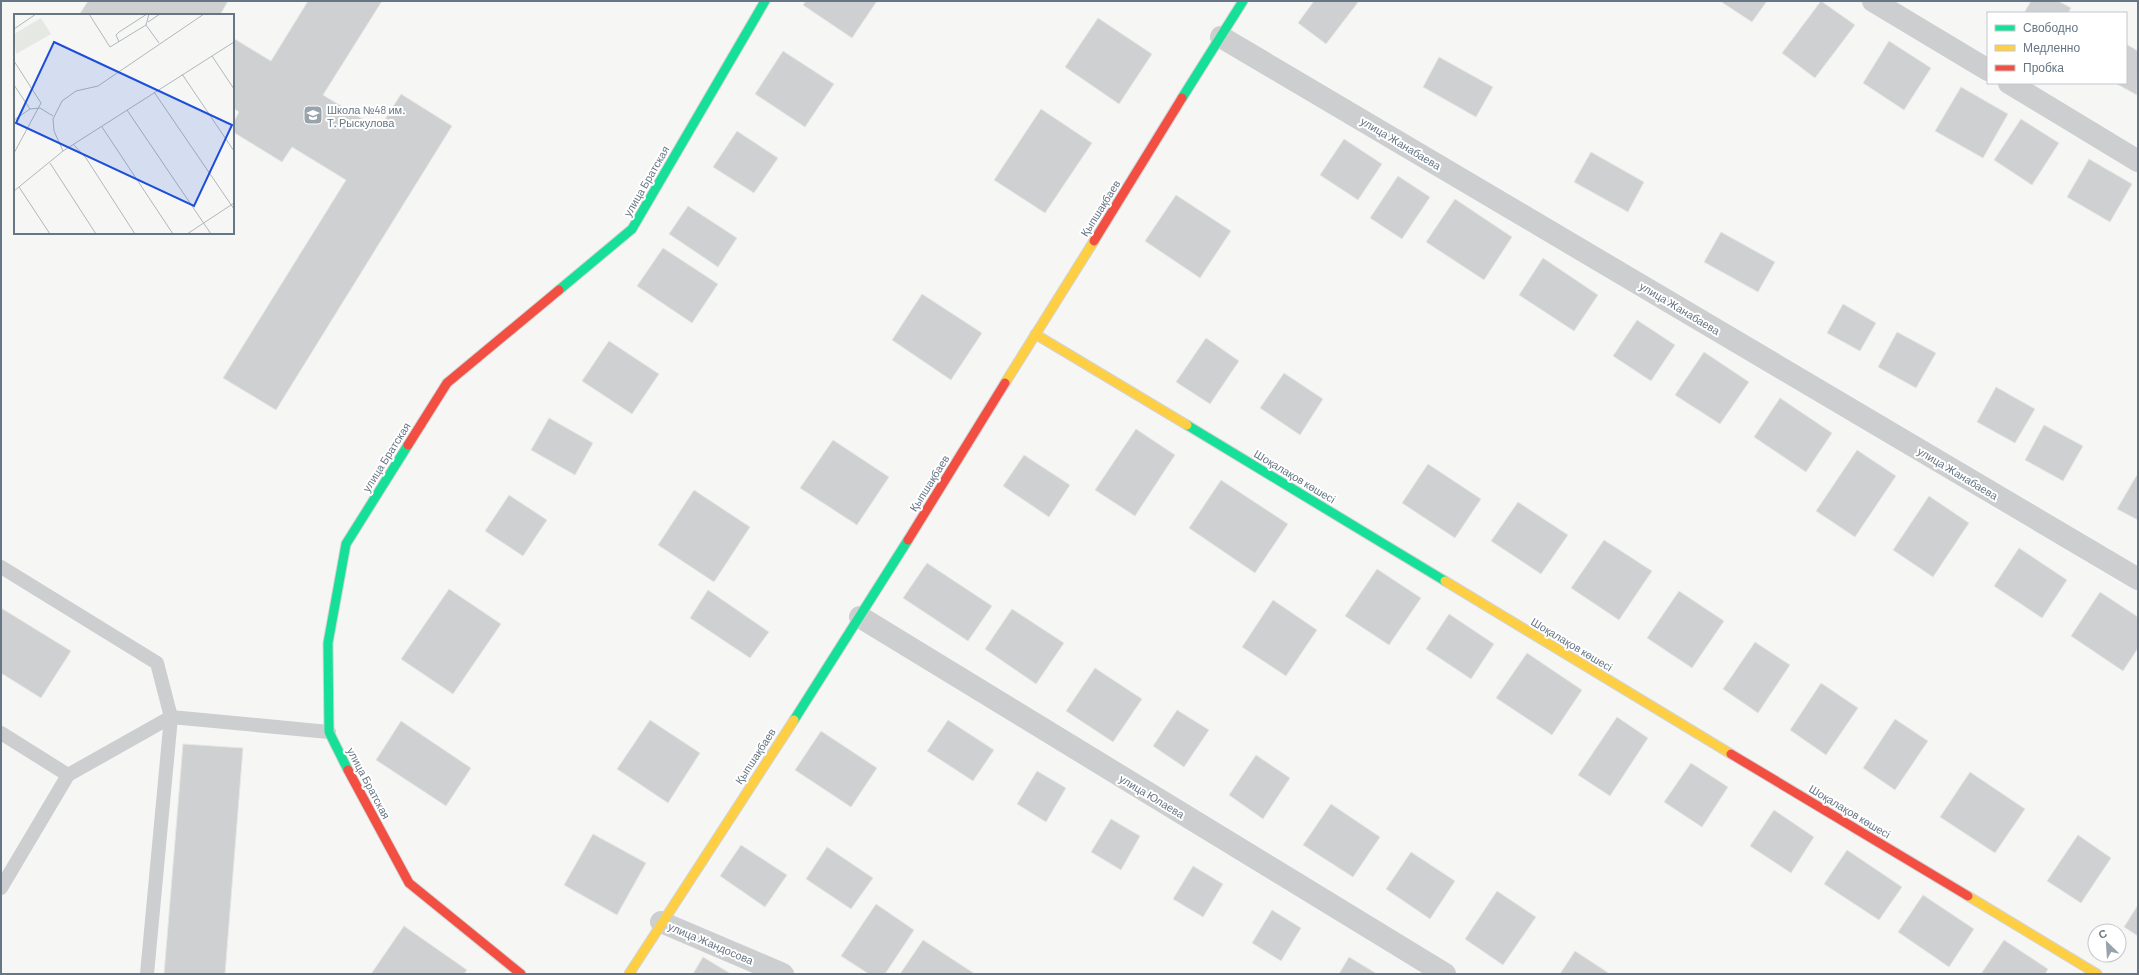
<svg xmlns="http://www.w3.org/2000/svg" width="2139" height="975" font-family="Barlow,sans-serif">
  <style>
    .building { fill: #ced0d1; stroke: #e6e6e5 }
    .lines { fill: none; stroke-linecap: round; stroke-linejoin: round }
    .fast-casing { stroke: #d2d3d4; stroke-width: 11 }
    .slow-casing { stroke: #d2d3d4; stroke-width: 11 }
    .jam-casing { stroke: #d2d3d4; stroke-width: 11 }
    .lane { stroke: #cccecf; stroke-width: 14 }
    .street { stroke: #cccecf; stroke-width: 22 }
    .fast { stroke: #16e098; stroke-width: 9 }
    .slow { stroke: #ffcf43; stroke-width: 9 }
    .jam { stroke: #f24e42; stroke-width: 9 }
    .labels { text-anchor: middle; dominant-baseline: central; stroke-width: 4; stroke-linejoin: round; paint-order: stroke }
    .poi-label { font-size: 11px; fill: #677685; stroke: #fff; text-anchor: start }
    .street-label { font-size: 11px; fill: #677685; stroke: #fff }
    .inset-road { fill: none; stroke: #b0b7be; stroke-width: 1 }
    .view { fill: #1d4ed8; fill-opacity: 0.15; stroke: #1d4ed8; stroke-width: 2 }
    .inset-edge { fill: none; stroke: #677685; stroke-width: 2 }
  </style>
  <rect width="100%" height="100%" fill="#f6f6f5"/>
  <g class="building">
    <polygon points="88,1 228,1 220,15 79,15"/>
    <polygon points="308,1 382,1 323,95 379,129 401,94 452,126 276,410 223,378 346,180 292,147 282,162 233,132 233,123 239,112 233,108 233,38 271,61"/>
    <polygon points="806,1 877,1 852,38 803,5"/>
    <polygon points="1314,1 1359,1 1326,44 1298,23"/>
    <polygon points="1720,1 1767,1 1752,22"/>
    <polygon points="1821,1 1855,25 1815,78 1782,53"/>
    <polygon points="2031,1 2058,1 2071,8 2068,13 2024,13"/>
    <polygon points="1098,18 1152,54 1119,104 1065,67"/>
    <polygon points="1889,41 1931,68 1904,110 1863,83"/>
    <polygon points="2126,44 2138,51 2137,95 2115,83 2126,83"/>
    <polygon points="783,51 834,84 805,127 755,94"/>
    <polygon points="1439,57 1493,87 1476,117 1423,87"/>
    <polygon points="1961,87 2008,114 1983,158 1935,131"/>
    <polygon points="1041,109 1092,143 1045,213 994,180"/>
    <polygon points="2021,119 2059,143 2032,185 1994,160"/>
    <polygon points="737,131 778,158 754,193 713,167"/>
    <polygon points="1344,139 1382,164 1358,200 1320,175"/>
    <polygon points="1591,152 1644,182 1628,212 1574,182"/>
    <polygon points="2089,159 2132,184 2110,222 2067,197"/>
    <polygon points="1398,176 1430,197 1402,239 1370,218"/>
    <polygon points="1176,195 1231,231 1200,278 1145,241"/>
    <polygon points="1455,199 1512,237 1484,280 1426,242"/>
    <polygon points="688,206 737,238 718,267 669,234"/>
    <polygon points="1721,232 1775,262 1758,292 1704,262"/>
    <polygon points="663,248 718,284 692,323 637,286"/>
    <polygon points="1543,258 1598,295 1574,331 1519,295"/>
    <polygon points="922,294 982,333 951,380 892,340"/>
    <polygon points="1843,304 1876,323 1860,351 1827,333"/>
    <polygon points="1637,320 1675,345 1651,381 1613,356"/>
    <polygon points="1897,332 1936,353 1916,388 1878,367"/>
    <polygon points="1206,338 1239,361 1210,404 1176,382"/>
    <polygon points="609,341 659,374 632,414 582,381"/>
    <polygon points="1704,352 1749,382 1720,424 1675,395"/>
    <polygon points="1284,373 1323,399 1300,435 1260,408"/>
    <polygon points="1996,387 2035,409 2015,443 1977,422"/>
    <polygon points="1780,398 1832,433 1806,472 1754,437"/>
    <polygon points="549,418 593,443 575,475 531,450"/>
    <polygon points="2044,425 2083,446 2063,481 2025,460"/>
    <polygon points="1136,429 1175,455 1135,516 1095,490"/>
    <polygon points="833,440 889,477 857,525 800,488"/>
    <polygon points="1857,450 1896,476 1855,537 1816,511"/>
    <polygon points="1024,455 1070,485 1049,517 1003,486"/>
    <polygon points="1428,464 1481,499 1455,538 1402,503"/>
    <polygon points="2137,475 2138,475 2138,520 2117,509"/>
    <polygon points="1221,480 1288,524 1255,573 1189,528"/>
    <polygon points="694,490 750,527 714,582 658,545"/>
    <polygon points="509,495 547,520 523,556 485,531"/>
    <polygon points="1929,496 1969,523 1933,577 1893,550"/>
    <polygon points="1518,502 1568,535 1541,574 1491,541"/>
    <polygon points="1604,540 1652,571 1619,620 1571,588"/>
    <polygon points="2019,548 2067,580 2042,618 1994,586"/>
    <polygon points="927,563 992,606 968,641 903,598"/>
    <polygon points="1377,569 1421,598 1389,645 1345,616"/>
    <polygon points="449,589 501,624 453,694 401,659"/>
    <polygon points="708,590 769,632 750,658 690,618"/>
    <polygon points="1679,591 1724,621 1692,668 1647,638"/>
    <polygon points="2100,592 2138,617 2138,648 2123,671 2071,636"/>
    <polygon points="1273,600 1317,630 1286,676 1242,647"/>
    <polygon points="1,608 71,651 41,698 1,673"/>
    <polygon points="1012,609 1064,643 1036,684 985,649"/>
    <polygon points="1449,614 1494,644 1471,679 1426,649"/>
    <polygon points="1755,642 1790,665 1758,713 1723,689"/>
    <polygon points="1527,653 1582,690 1552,735 1496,698"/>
    <polygon points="1095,668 1142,699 1113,742 1066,711"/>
    <polygon points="1821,683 1858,708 1826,755 1790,730"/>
    <polygon points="1177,710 1209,730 1184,767 1153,746"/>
    <polygon points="1617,717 1648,738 1610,796 1578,775"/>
    <polygon points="1895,719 1928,741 1895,790 1863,768"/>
    <polygon points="650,720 700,753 668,803 617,769"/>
    <polygon points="948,720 994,750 973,781 927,751"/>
    <polygon points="401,721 471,768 446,806 376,760"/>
    <polygon points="821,731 877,768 851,807 795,770"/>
    <polygon points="183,744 243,748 225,974 164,974"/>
    <polygon points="1256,755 1290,778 1263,819 1229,795"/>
    <polygon points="1691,763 1728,787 1702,827 1664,802"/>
    <polygon points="1037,771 1066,788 1046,822 1017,804"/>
    <polygon points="1970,772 2025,809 1995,853 1940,817"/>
    <polygon points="1331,804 1380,837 1353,877 1303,845"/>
    <polygon points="1774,810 1814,837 1791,873 1750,846"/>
    <polygon points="1111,819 1140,836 1121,870 1091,852"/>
    <polygon points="593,834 646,863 617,915 564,885"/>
    <polygon points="2078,835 2111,858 2081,903 2047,881"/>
    <polygon points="741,845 787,875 765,907 720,876"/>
    <polygon points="827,847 873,878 851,909 806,879"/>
    <polygon points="1847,850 1902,887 1879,920 1824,884"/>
    <polygon points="1411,852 1455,881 1430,919 1386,889"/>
    <polygon points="1193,866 1223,884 1203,917 1173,899"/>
    <polygon points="1497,891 1536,917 1503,965 1465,939"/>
    <polygon points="1923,895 1974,929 1949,967 1898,932"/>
    <polygon points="876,904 914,930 885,974 869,974 841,956"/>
    <polygon points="2138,905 2138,936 2124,927"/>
    <polygon points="1272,910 1301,928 1281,961 1252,943"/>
    <polygon points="404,926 467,970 464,974 371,974"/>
    <polygon points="923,940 975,974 900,974"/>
    <polygon points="2004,940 2048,969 2045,974 1981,974"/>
    <polygon points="1575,951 1610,974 1560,974"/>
    <polygon points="703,957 731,974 693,974"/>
    <polygon points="1349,957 1377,974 1339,974"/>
  </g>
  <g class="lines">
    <g class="fast-casing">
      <g id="fast">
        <polyline points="1182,98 1243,1"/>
        <polyline points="559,290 632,229 765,1"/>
        <polyline points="1187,425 1445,581"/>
        <polyline points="794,720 908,540"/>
        <polyline points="348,770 329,732 328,643 346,544 408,445"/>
      </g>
    </g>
    <g class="slow-casing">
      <g id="slow">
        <polyline points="1035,334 1187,425"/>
        <polyline points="1005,383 1094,241"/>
        <polyline points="1445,581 1731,754"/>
        <polyline points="1968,896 2097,974"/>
        <polyline points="629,974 794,720"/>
      </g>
    </g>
    <g class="jam-casing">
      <g id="jam">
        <polyline points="1094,241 1182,98"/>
        <polyline points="408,445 447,383 559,290"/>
        <polyline points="908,540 1005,383"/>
        <polyline points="1731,754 1968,896"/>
        <polyline points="348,770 409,883 521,974"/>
      </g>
    </g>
    <g class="lane">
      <polyline points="1,567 157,663 171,717 147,974"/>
      <polyline points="1,733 68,775"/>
      <polyline points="1,888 68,775 171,717 329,732"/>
    </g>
    <g class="street">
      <polyline points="1873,1 1988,70"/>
      <polyline points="1221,37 2138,579"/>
      <polyline points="2009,83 2138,161"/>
      <polyline points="860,617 1445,974"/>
      <polyline points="661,922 783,974"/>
    </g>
    <use href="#fast" class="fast"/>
    <use href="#slow" class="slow"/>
    <use href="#jam" class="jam"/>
  </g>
  <defs>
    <g id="school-square" transform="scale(1)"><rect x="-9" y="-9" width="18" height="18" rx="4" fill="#99a3ac" stroke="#fff"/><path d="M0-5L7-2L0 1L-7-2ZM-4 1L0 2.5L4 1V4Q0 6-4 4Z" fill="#fff"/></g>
  </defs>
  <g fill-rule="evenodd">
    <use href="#school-square" x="313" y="115"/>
  </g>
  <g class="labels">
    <g class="poi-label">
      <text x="327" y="109">Школа №48 им.<tspan x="327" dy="13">Т. Рыскулова</tspan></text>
    </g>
    <g class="street-label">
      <text transform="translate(1401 143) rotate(31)">улица Жанабаева</text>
      <text transform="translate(646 181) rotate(-60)">улица Братская</text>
      <text transform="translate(1100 208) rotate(-58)">Қыпшақбаев</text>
      <text transform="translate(1680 308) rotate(31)">улица Жанабаева</text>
      <text transform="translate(386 457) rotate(-58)">улица Братская</text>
      <text transform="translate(1958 473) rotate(31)">улица Жанабаева</text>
      <text transform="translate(1295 476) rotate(31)">Шоқалақов көшесі</text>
      <text transform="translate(929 483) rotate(-58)">Қыпшақбаев</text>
      <text transform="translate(1572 644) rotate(31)">Шоқалақов көшесі</text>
      <text transform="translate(755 756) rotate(-57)">Қыпшақбаев</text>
      <text transform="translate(369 783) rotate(62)">улица Братская</text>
      <text transform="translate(1152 796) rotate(31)">улица Юлаева</text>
      <text transform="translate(1850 811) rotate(31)">Шоқалақов көшесі</text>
      <text transform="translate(711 943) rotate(23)">улица Жандосова</text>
    </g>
  </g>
  <g transform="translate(14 14)">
    <rect width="220" height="220" fill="#f6f6f5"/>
    <path d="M27,4l10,16 -35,20 -2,-20z" fill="#e6e9e3"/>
    <path class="inset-road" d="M75,0l21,33 36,-22M135,0l-3,11 13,18M134,8l12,-8M0,15l22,-15M105,28l-3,-7 3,-3 28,-18M198,42l22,33M0,47l27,42 -27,50M168,60l52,77M0,71l16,24M140,78l80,117M113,96l84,124M0,106l16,-11 10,-1 13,8M88,113l71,107M59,130l13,14 49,76M49,137l-9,-20 -1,-12 9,-18 14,-10 22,-5 106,-72M36,149l46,71M5,173l31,47M0,177l49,-40 171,-109M173,220l47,-31"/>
    <path class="view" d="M40,28l178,83 -38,81 -178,-83z"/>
    <rect width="220" height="220" class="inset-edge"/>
  </g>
  <rect width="2139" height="975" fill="none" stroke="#677685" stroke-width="4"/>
  <rect x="1987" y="12" width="140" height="72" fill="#ffffff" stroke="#c2c8ce"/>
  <rect x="1995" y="25" width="20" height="6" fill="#16e098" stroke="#c2c8ce"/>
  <text x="2023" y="32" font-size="12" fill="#677685">Свободно</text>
  <rect x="1995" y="45" width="20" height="6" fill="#ffcf43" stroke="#c2c8ce"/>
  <text x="2023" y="52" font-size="12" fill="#677685">Медленно</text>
  <rect x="1995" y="65" width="20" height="6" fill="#f24e42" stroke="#c2c8ce"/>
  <text x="2023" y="72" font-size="12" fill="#677685">Пробка</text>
  <g transform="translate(2107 943) rotate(335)"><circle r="19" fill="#ffffff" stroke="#c2c8ce"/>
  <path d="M0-3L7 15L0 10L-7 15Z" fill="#99a3ac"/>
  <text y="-6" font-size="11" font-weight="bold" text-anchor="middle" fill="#677685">С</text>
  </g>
</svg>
